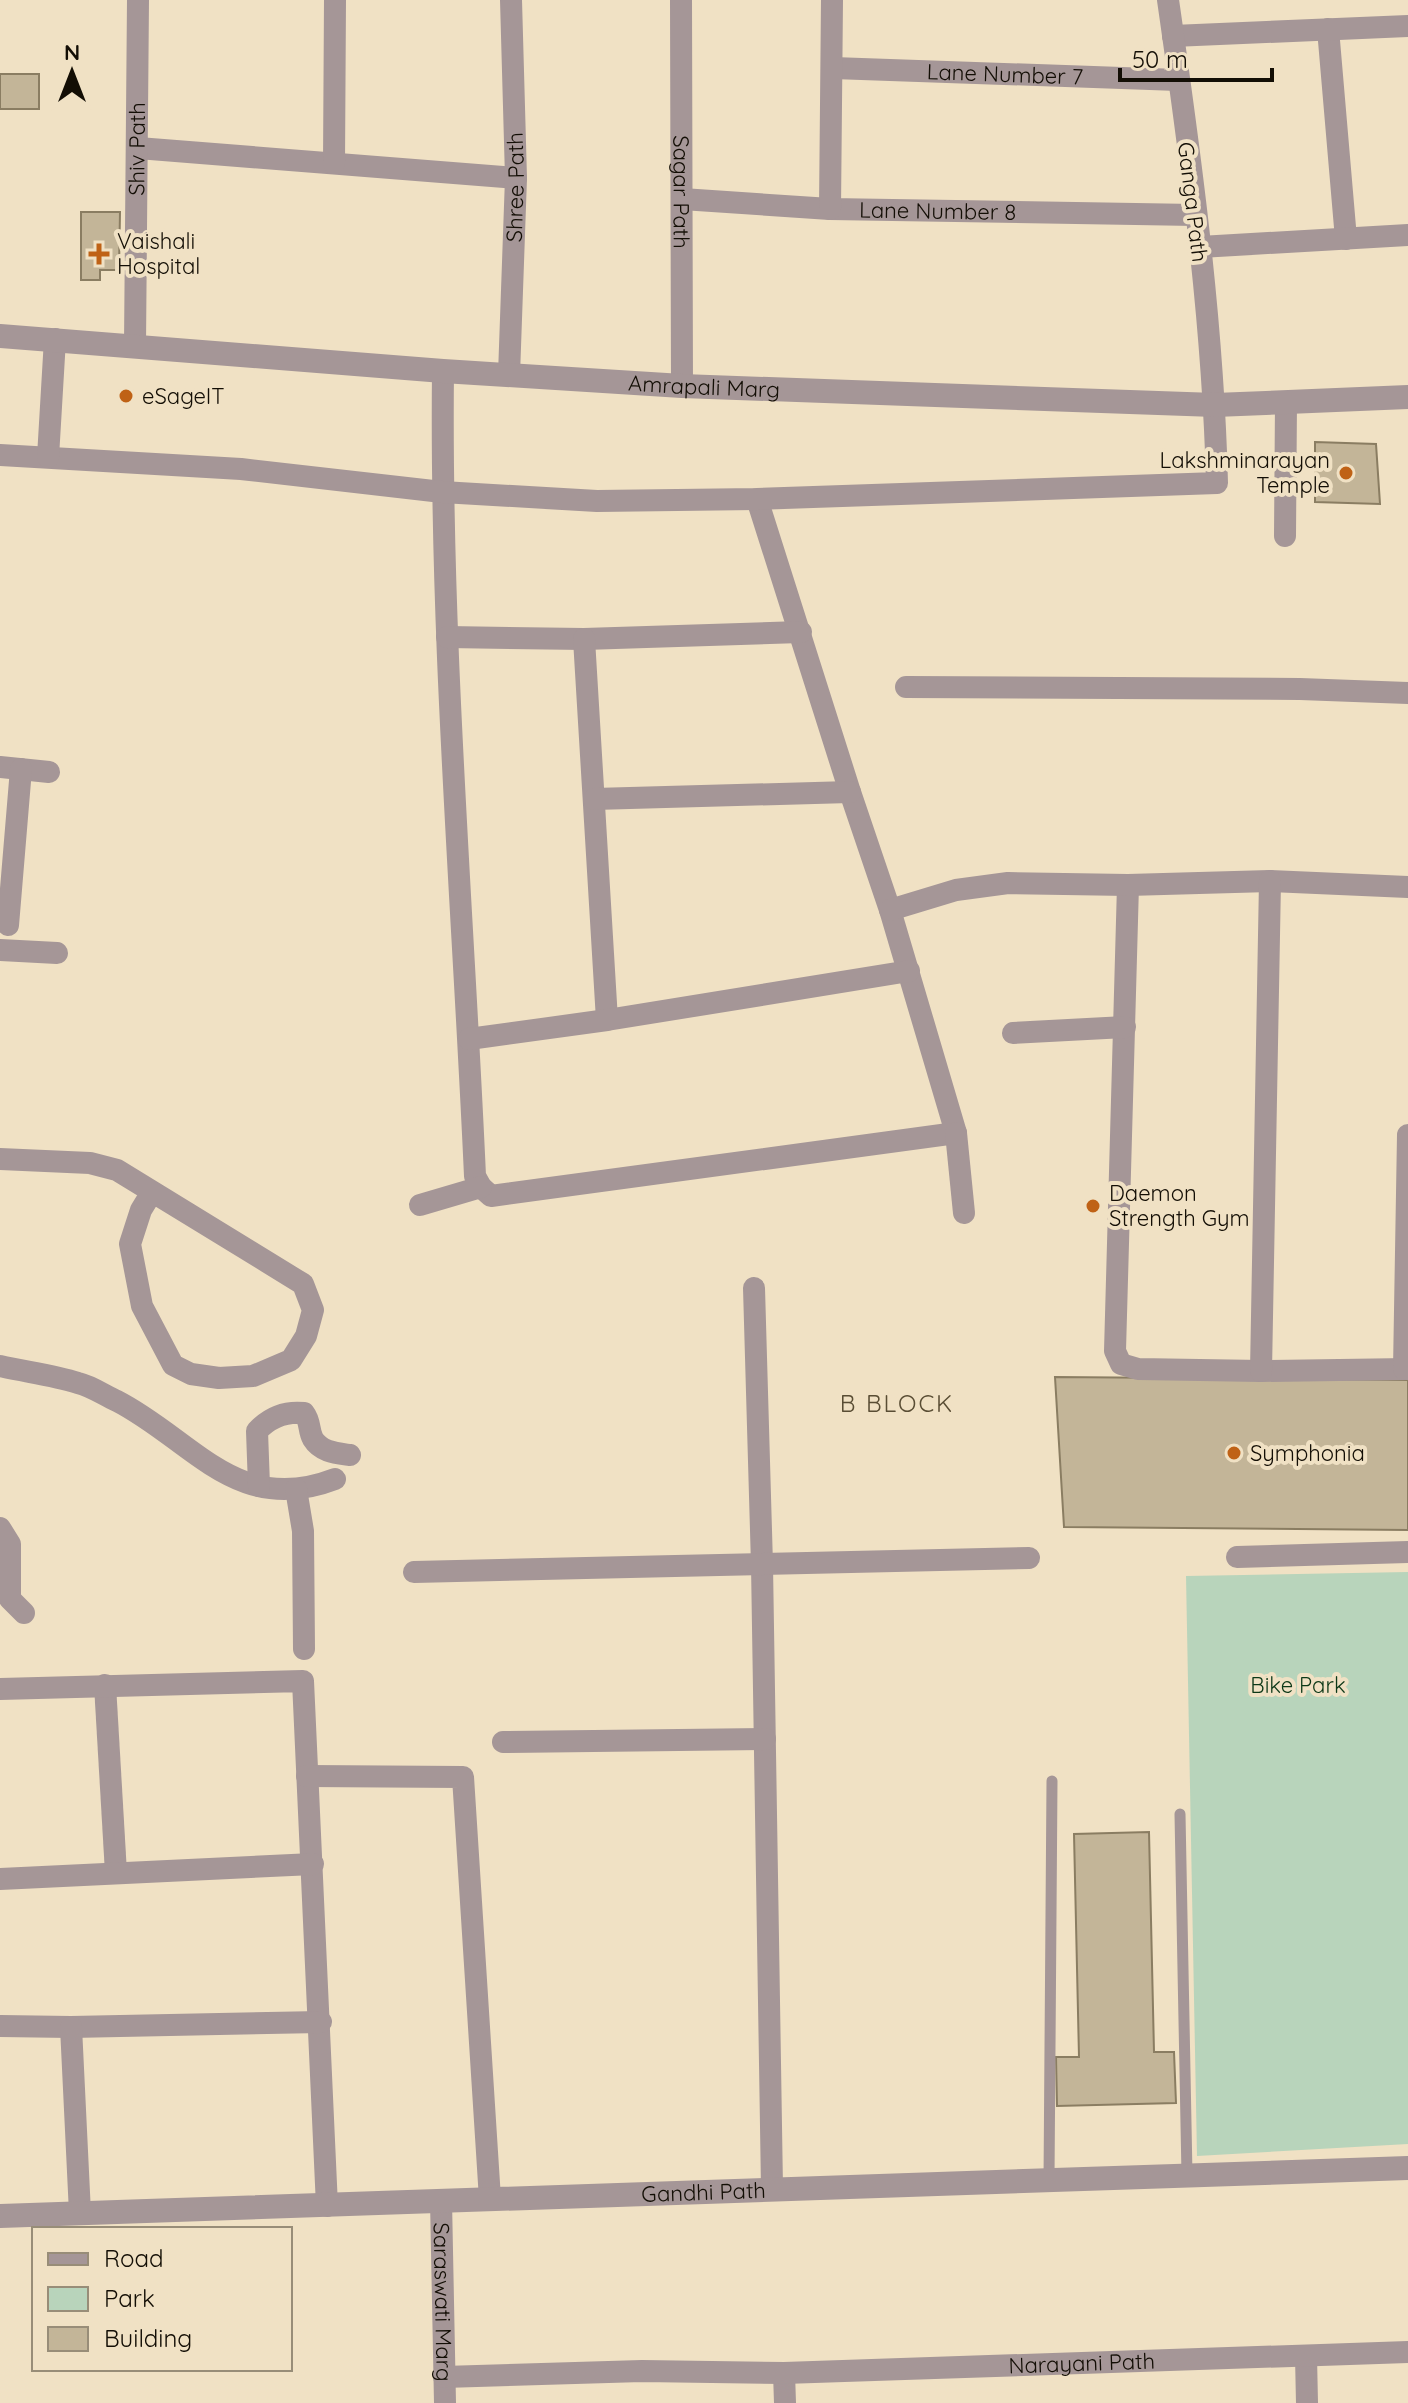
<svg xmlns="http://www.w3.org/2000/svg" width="1408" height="2403" font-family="Quicksand,sans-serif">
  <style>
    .green { fill: #b8d4bb }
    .building { fill: #c3b598; stroke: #8a7d62; stroke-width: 2 }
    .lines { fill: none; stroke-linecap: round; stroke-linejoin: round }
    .service { stroke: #a59697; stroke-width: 11 }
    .minor { stroke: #a59697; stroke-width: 22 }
    .tertiary { stroke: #a59697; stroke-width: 24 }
    .poi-dot { fill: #bf6216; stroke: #f0e1c4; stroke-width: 3 }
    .labels { text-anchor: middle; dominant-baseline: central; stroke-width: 8; stroke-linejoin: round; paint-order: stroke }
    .street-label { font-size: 22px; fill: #130e05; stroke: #f0e1c4 }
    .poi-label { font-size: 22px; fill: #130e05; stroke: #f0e1c4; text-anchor: start }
    .park-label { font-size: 22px; fill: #0c3817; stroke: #f0e1c4 }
    .neighbourhood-label { font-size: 24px; letter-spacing: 2px; fill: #594d34; stroke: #f0e1c4 }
  </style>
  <rect width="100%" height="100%" fill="#f0e1c4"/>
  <polygon class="green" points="1408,1572 1408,2144 1197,2156 1186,1576"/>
  <g class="building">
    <rect x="0" y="74" width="39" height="35"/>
    <polygon points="81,212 120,212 119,270 100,270 100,280 81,280"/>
    <polygon points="1315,442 1376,444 1380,504 1315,502"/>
    <polygon points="1055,1377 1408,1380 1408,1530 1064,1527"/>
    <polygon points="1149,1832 1154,2052 1174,2052 1176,2103 1057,2106 1056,2057 1079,2057 1074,1834"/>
  </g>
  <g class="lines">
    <g class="service">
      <polyline points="1180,1814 1187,2175"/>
      <polyline points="1049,2180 1052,1781"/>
    </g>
    <g class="minor">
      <path id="s1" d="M681,0l1,386"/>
      <polyline points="1328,29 1346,239"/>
      <polyline points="1173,36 1408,26"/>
      <path id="s2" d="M833,68l345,12"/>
      <polyline points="138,148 516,178"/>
      <polyline points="334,163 335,0"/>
      <path id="s3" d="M682,199l148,10 365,6"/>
      <polyline points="830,209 832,0"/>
      <polyline points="1200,247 1408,235"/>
      <path id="s4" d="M135,345l3,-345"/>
      <path d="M443,371c-3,269 20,537 32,805l6,11 10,9 465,-63 -66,-223 -40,-118 -93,-293"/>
      <path id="s5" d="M509,375l7,-197 -5,-178"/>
      <path d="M0,455l241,14 201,23 155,9 160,-2 460,-16c-4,-161 -26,-323 -49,-483"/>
      <polyline points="48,457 55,339"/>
      <polyline points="1285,536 1286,402"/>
      <polyline points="447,637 584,639 801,632"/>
      <polyline points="584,639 607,1020"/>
      <polyline points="906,687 1300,689 1408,693"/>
      <polyline points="0,767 49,772"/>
      <polyline points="594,799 850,792"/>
      <polyline points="1128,885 1115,1351 1121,1364 1138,1369 1261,1371 1408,1369"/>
      <polyline points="890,910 956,890 1008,883 1128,885 1270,881 1408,887"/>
      <polyline points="8,925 21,769"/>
      <polyline points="0,950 57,953"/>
      <polyline points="1013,1033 1125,1027"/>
      <polyline points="469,1039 607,1020 909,971"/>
      <polyline points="956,1133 964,1213"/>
      <polyline points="0,1159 90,1163 117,1170 303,1284 313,1310 306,1336 291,1360 253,1376 219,1378 191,1374 173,1365 142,1306 130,1244 141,1210 152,1192"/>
      <polyline points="420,1205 481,1187"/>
      <polyline points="754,1288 762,1565 772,2188"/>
      <path d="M0,1366c26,6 53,9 78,17 13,3 26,12 39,18 76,39 120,116 218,78"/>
      <polyline points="1404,1369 1408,1135"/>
      <polyline points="1261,1371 1270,881"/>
      <path d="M259,1486l-2,-55c13,-14 28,-20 47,-18 7,9 4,17 9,26 8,13 23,14 37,16"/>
      <polyline points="296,1489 303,1531 304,1649"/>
      <polyline points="0,1528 10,1544 10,1599 24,1613"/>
      <polyline points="1237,1557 1408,1552"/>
      <polyline points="414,1572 1029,1558"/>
      <polyline points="105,1685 116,1873"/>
      <polyline points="0,1689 303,1681 327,2206"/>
      <polyline points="503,1742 765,1739"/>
      <polyline points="307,1776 463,1777 490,2199"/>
      <polyline points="0,1879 313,1864"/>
      <polyline points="0,2026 71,2027 321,2022"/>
      <polyline points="71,2027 80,2213"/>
      <path id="s6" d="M441,2200l4,203"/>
      <polyline points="1306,2356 1307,2403"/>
      <polyline points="784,2373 785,2403"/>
      <path id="s7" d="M444,2377l198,-6 142,2 624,-21"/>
    </g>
    <g class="tertiary">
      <path id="s8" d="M0,336l443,35 239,15 533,19 193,-8"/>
      <path id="s9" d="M0,2216l1408,-48"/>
    </g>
  </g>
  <g class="poi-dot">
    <path d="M95 242h8v8h8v8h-8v8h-8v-8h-8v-8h8z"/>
    <circle cx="126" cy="396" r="8"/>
    <circle cx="1346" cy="473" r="8"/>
    <circle cx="1093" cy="1206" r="8"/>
    <circle cx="1234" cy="1453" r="8"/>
  </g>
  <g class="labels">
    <g class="street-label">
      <text stroke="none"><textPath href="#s2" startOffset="172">Lane Number 7</textPath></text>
      <text stroke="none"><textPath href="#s4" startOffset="196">Shiv Path</textPath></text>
      <text stroke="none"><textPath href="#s5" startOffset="188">Shree Path</textPath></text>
      <text stroke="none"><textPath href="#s1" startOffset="192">Sagar Path</textPath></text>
      <text transform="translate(1193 202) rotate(83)">Ganga Path</text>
      <text stroke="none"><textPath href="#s3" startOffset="256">Lane Number 8</textPath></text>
      <text stroke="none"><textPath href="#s8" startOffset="706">Amrapali Marg</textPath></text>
      <text stroke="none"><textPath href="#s9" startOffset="704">Gandhi Path</textPath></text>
      <text stroke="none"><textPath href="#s6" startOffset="102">Saraswati Marg</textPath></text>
      <text stroke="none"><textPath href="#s7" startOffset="638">Narayani Path</textPath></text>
    </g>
    <g class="poi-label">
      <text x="117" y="241">Vaishali<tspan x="117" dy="25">Hospital</tspan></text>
      <text x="142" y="396">eSageIT</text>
      <text x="1330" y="460" text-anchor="end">Lakshminarayan<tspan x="1330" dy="25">Temple</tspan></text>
      <text x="1109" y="1193">Daemon<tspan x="1109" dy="25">Strength Gym</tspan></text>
      <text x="1250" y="1453">Symphonia</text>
    </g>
    <g class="park-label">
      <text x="1298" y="1685">Bike Park</text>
    </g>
    <g class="neighbourhood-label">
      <text x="897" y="1403">B BLOCK</text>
    </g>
  </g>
  <rect x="32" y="2227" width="260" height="144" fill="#f0e1c4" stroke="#988d78" stroke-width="2"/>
  <rect x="48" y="2253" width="40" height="12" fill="#a59697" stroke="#988d78" stroke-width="2"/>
  <text x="104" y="2267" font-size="24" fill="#130e05">Road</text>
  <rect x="48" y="2287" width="40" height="24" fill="#b8d4bb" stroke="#988d78" stroke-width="2"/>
  <text x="104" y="2307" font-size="24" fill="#130e05">Park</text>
  <rect x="48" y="2327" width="40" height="24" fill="#c3b598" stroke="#988d78" stroke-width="2"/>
  <text x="104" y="2347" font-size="24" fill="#130e05">Building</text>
  <g transform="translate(72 72)" stroke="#f0e1c4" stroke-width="6" paint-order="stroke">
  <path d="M0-6L14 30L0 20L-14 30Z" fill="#130e05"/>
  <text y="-12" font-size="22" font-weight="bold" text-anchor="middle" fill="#130e05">N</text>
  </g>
  <path d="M1120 68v12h152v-12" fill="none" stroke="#130e05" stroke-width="4"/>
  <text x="1132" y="68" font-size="24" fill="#130e05" stroke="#f0e1c4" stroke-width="6" paint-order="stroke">50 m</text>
</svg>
